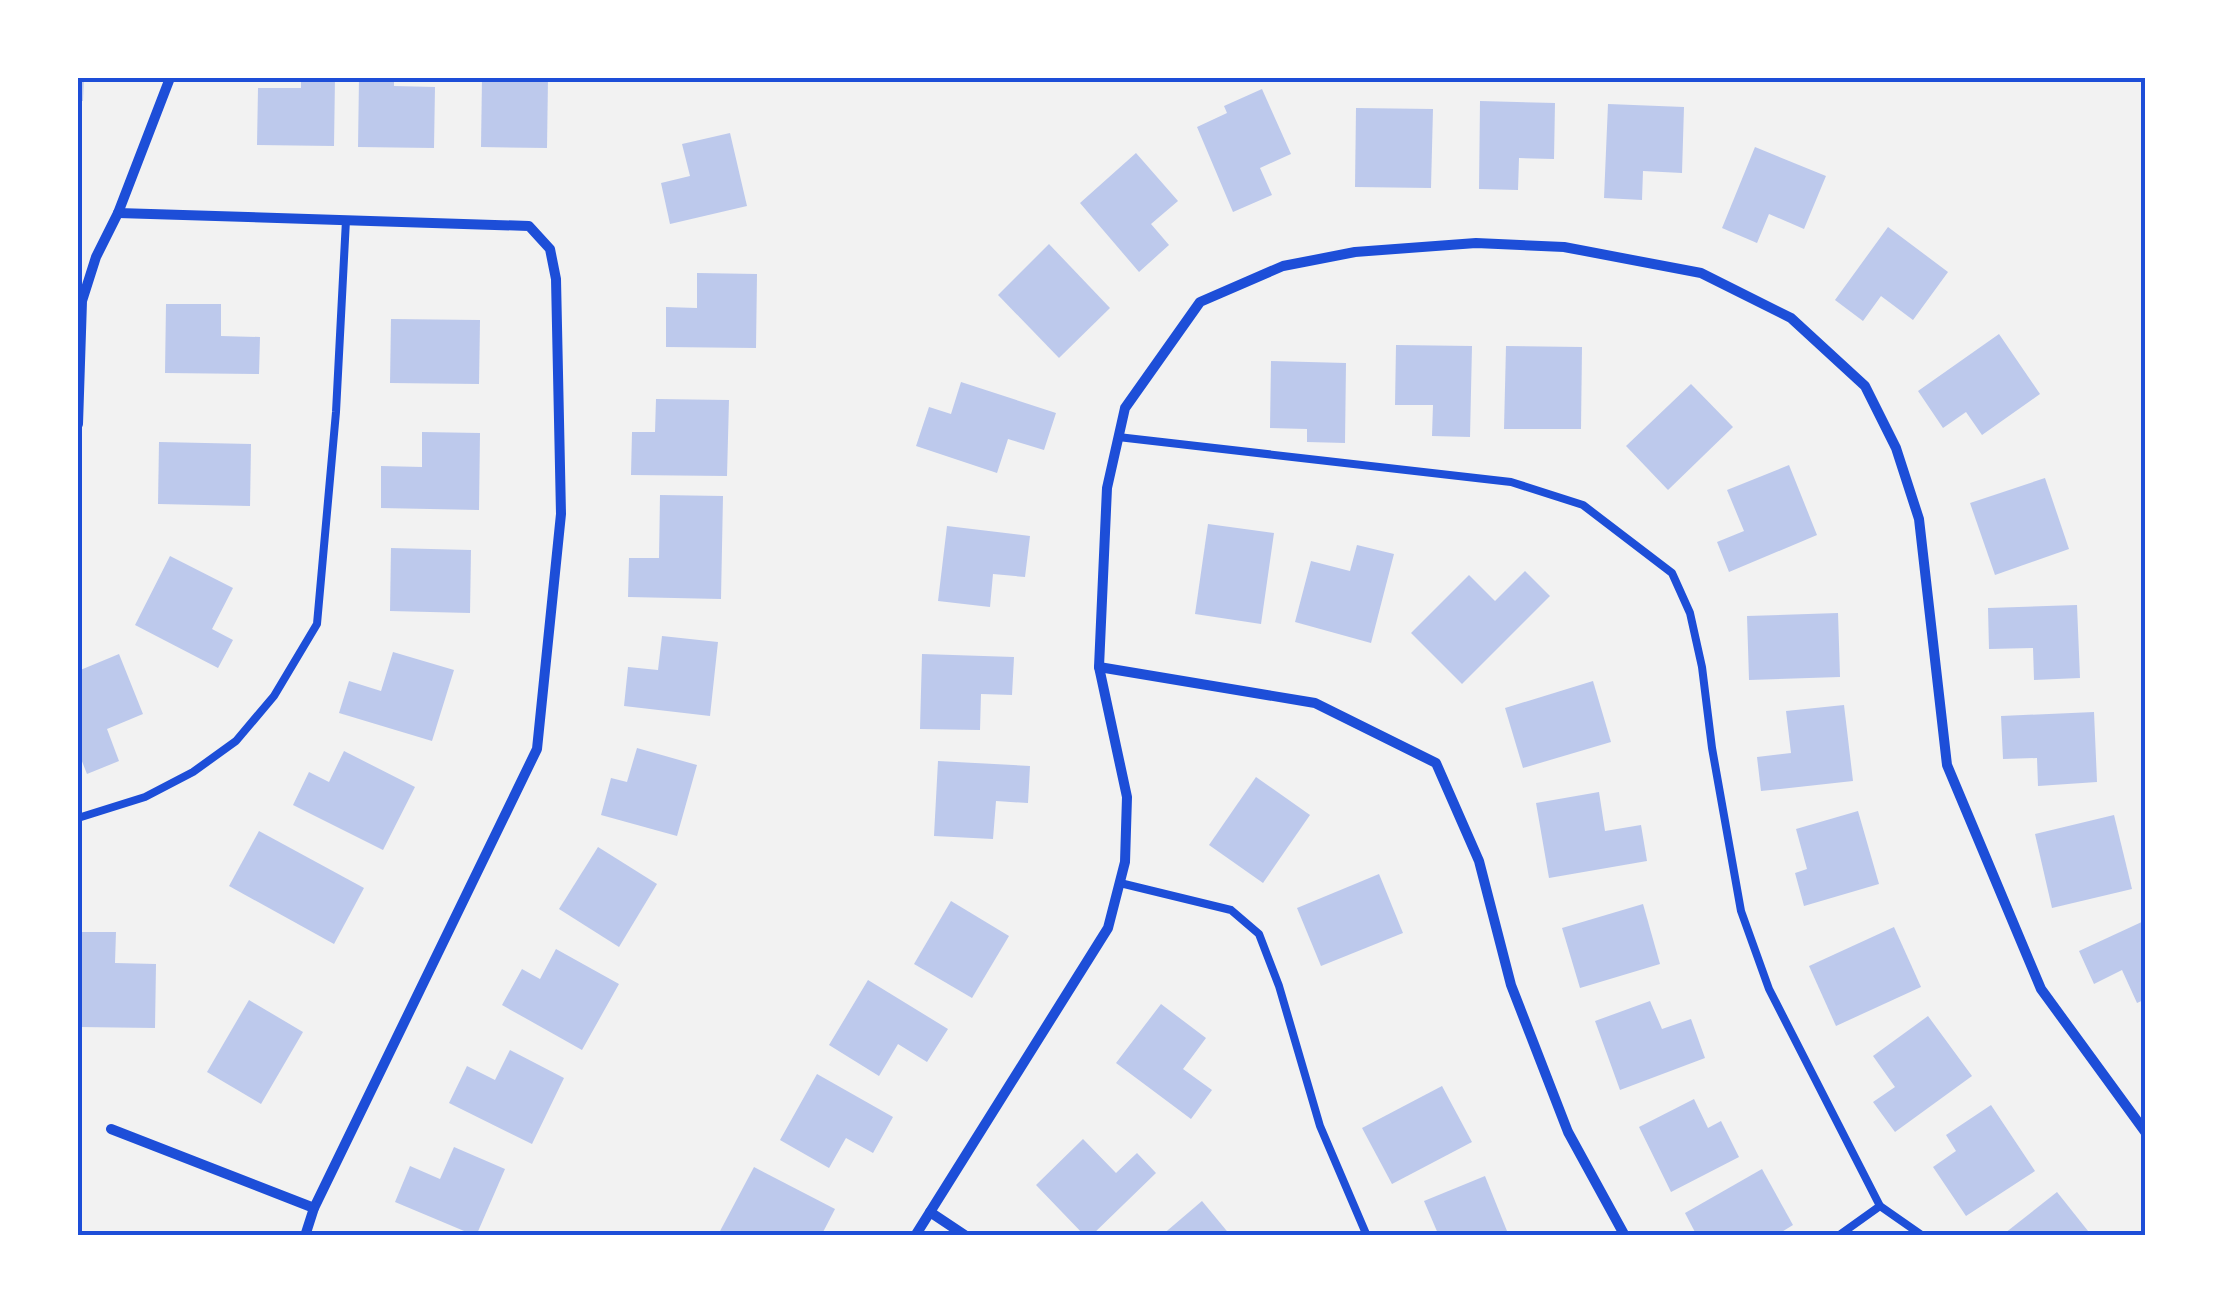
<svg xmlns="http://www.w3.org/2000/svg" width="2223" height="1313" font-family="Quicksand,sans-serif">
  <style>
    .building { fill: #bdc9ec }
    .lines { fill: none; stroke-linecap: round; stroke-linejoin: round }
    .service { stroke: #1d4ed8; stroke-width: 8 }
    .minor { stroke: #1d4ed8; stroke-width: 10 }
    .neatline { fill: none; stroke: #1d4ed8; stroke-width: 4 }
  </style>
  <rect width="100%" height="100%" fill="#f2f2f2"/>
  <g class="building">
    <polygon points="78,78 84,78 83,101 78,101"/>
    <polygon points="301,78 335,78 334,146 257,145 258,88 301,88"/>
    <polygon points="359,78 394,78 394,86 435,87 434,148 358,147"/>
    <polygon points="482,78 548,78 547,148 481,147"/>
    <polygon points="1262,89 1291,154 1260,168 1272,195 1233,212 1197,127 1227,113 1224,106"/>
    <polygon points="1480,101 1555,103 1554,159 1519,158 1518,190 1479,189"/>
    <polygon points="1608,104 1684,107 1682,173 1643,171 1642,200 1604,198"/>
    <polygon points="1356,108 1433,109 1431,188 1355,187"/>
    <polygon points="730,133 747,206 670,224 661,183 690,176 682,144"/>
    <polygon points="1755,147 1826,176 1804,229 1769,214 1757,243 1722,228"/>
    <polygon points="1136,153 1178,201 1151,224 1169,245 1139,272 1080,203"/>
    <polygon points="1888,227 1948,272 1913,320 1881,296 1863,321 1835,300"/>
    <polygon points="1049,244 1110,308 1059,358 998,295"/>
    <polygon points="697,273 757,274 756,348 666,347 666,307 697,308"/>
    <polygon points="166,304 221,304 221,336 260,337 259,374 165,373"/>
    <polygon points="391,319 480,320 479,384 390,383"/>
    <polygon points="1999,334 2040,394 1982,435 1966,412 1943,428 1918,391"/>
    <polygon points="1396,345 1472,346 1470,437 1432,436 1433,405 1395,405"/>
    <polygon points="1506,346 1582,347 1581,429 1504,429"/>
    <polygon points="1271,361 1346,363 1345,443 1307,442 1307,429 1270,428"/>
    <polygon points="961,382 1056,413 1044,450 1008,439 997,473 916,446 929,407 951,414"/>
    <polygon points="1691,384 1733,427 1668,490 1626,446"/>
    <polygon points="656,399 729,400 727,476 631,475 632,432 655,432"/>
    <polygon points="422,432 480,433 479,510 381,508 381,466 422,467"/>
    <polygon points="159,442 251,444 250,506 158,504"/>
    <polygon points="1789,465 1817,535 1729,572 1717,542 1744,531 1727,490"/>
    <polygon points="2045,478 2069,549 1995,575 1970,503"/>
    <polygon points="660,495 723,496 721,599 628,597 629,558 659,558"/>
    <polygon points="1208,524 1274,533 1261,624 1195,614"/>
    <polygon points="947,526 1030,536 1025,577 993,574 990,607 938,601"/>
    <polygon points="1357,545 1394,554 1371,643 1295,622 1311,561 1350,571"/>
    <polygon points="391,548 471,550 470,613 390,611"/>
    <polygon points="170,556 233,588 212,629 233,640 218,668 135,625"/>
    <polygon points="1525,571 1550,596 1462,684 1411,633 1469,575 1495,601"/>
    <polygon points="2077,605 2080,678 2034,680 2033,648 1989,649 1988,608"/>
    <polygon points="1838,613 1840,677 1749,680 1747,616"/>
    <polygon points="662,636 718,642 710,716 624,706 628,667 658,670"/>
    <polygon points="393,652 454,670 432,741 339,713 349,681 381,691"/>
    <polygon points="119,654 143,714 107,729 119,761 87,774 78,751 78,671"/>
    <polygon points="922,654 1014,657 1012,695 981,694 980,730 920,729"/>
    <polygon points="1593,681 1611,742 1523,768 1505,708"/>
    <polygon points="1844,705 1853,781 1761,791 1757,757 1791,753 1786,711"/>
    <polygon points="2094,712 2097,782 2038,786 2037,758 2003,759 2001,716"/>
    <polygon points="637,748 697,765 677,836 601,815 611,778 627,782"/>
    <polygon points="344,751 415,787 383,850 293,805 309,772 329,782"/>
    <polygon points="938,761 1030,766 1028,803 996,801 993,839 934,836"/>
    <polygon points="1256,777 1310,815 1263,883 1209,845"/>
    <polygon points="1599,792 1605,831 1641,825 1647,861 1549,878 1536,803"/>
    <polygon points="1858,811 1879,884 1804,906 1795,873 1807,869 1796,829"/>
    <polygon points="2114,815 2132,889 2052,908 2035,834"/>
    <polygon points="259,831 364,888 334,944 229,886"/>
    <polygon points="598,847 657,884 619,947 559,909"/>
    <polygon points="1379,874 1403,933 1321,966 1297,908"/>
    <polygon points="951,901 1009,936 972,998 914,964"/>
    <polygon points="1643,904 1660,964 1580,988 1562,928"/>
    <polygon points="2146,920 2146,999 2137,1003 2122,970 2094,984 2079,951"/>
    <polygon points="1894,927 1921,987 1836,1026 1809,966"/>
    <polygon points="82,932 116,932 115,963 156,964 155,1028 80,1027"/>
    <polygon points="556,949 619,984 582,1050 502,1005 522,969 540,979"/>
    <polygon points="868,980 948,1029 927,1062 898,1044 879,1076 829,1045"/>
    <polygon points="249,1000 303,1032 261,1104 207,1072"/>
    <polygon points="1650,1001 1662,1029 1691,1019 1705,1058 1620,1090 1595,1021"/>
    <polygon points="1161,1004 1206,1038 1183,1069 1212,1090 1191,1119 1116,1063"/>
    <polygon points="1928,1016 1972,1076 1895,1132 1873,1102 1895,1087 1873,1056"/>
    <polygon points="510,1050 564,1078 532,1144 449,1103 467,1066 495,1080"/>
    <polygon points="817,1074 893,1117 873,1153 846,1138 829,1168 780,1140"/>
    <polygon points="1442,1086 1472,1142 1392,1184 1362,1128"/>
    <polygon points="1694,1099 1708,1128 1721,1121 1739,1157 1671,1192 1639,1127"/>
    <polygon points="1991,1105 2035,1171 1966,1216 1933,1167 1956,1151 1946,1135"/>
    <polygon points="1083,1139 1116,1173 1137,1153 1156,1173 1091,1236 1085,1236 1036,1185"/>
    <polygon points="454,1147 505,1169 476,1236 395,1202 410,1166 440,1179"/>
    <polygon points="754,1167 835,1209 821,1236 724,1236 719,1233"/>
    <polygon points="1762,1169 1793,1225 1775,1236 1697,1236 1685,1213"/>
    <polygon points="1485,1176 1509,1236 1439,1236 1424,1201"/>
    <polygon points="2057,1192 2092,1236 2007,1236 2005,1233"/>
    <polygon points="1202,1201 1231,1236 1161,1236"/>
  </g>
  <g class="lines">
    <g class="service">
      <polyline points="1118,437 1511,482 1583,505 1672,573 1690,613 1702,667 1712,748 1741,911 1769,989 1880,1206 1923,1236"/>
      <polyline points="78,818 145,797 193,772 236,741 274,696 317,624 336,412 346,220"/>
      <polyline points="1120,883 1231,910 1259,934 1279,986 1320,1126 1367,1236"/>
      <polyline points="1838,1236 1880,1206"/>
    </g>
    <g class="minor">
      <polyline points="118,213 529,226 550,249 556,279 561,514 537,749 314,1208 305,1236"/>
      <polyline points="78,424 82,301 96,257 118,213 170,78"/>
      <polyline points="1099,667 1315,703 1436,763 1479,861 1511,985 1568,1132 1625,1236"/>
      <polyline points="111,1129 314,1208"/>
      <polyline points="930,1212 966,1236"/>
      <polyline points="915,1236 1108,928 1125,862 1127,797 1099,667 1107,488 1125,408 1200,302 1283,266 1355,252 1476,243 1564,247 1701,273 1791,318 1865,386 1896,448 1919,519 1947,765 2041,989 2146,1133"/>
    </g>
  </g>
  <rect width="2223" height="1313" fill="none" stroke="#ffffff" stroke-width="160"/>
  <rect x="80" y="80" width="2063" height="1153" class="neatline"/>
</svg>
